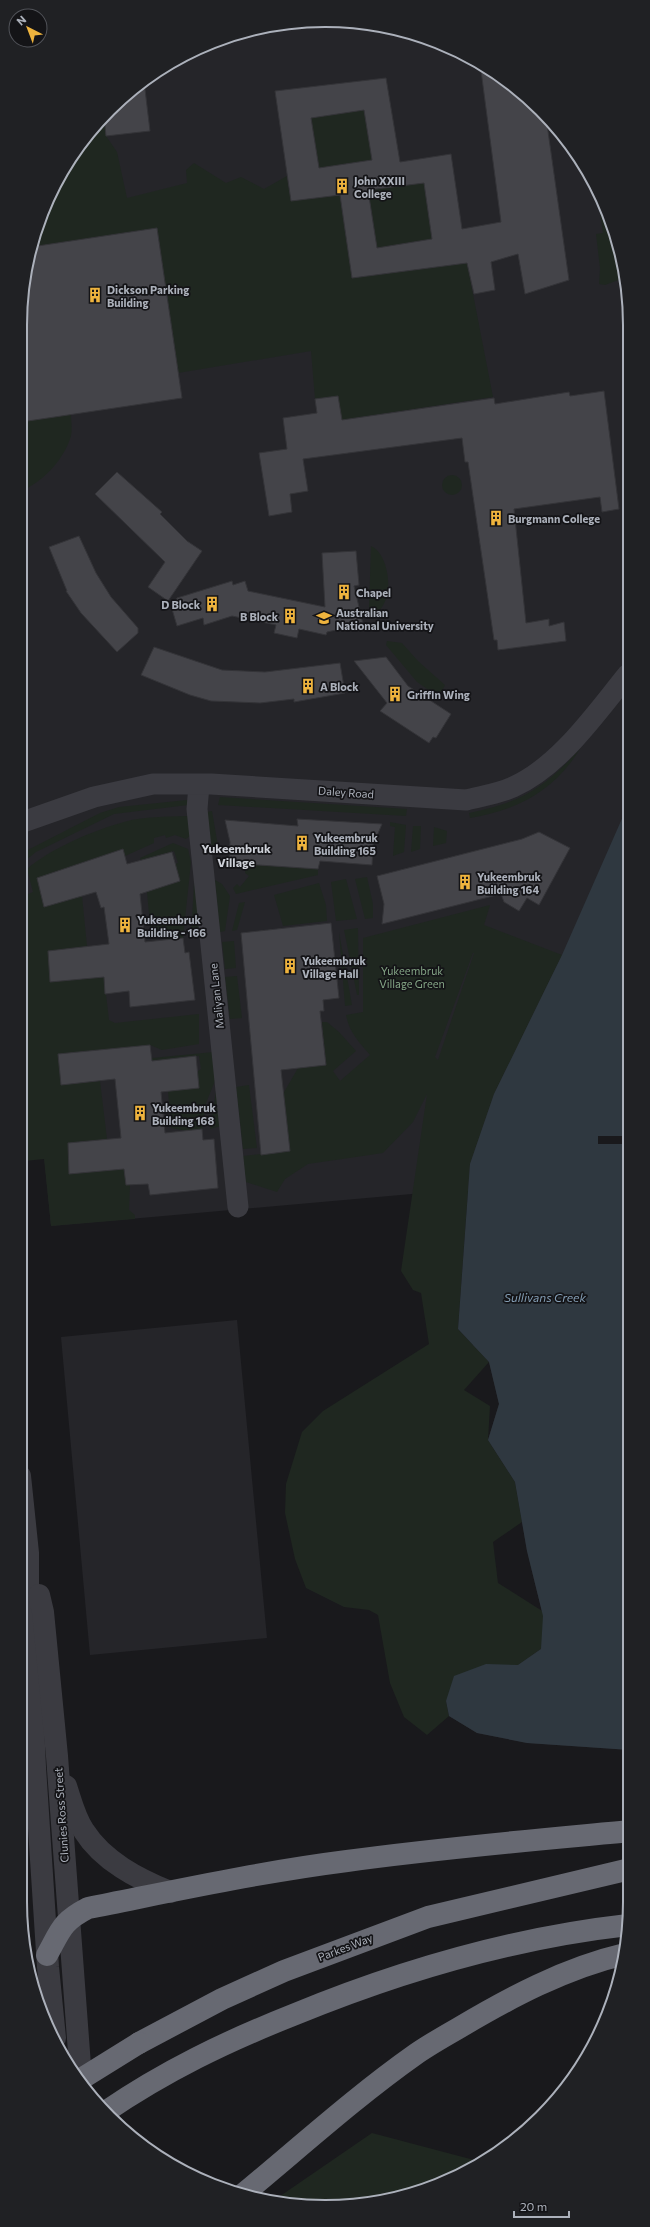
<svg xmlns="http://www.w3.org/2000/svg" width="650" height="2227" font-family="Commissioner,sans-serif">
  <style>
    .built { fill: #252529 }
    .green { fill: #1f2720; fill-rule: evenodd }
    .water { fill: #2f3840 }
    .pier { fill: #19191c }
    .building { fill: #444449; stroke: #343438; fill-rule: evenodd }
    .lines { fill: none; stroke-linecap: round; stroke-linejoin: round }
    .minor { stroke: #3b3b41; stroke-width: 21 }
    .tertiary { stroke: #3b3b41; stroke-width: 22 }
    .motorway { stroke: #676972; stroke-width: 22 }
    .motorway-bridge { stroke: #676972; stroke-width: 22 }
    .labels { text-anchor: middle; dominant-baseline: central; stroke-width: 3.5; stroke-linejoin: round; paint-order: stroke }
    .poi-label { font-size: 11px; font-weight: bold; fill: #acb1bb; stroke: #141417; text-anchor: start }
    .street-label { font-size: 11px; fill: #acb1bb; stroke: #141417 }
    .park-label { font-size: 11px; fill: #84a586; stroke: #141417 }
    .neighbourhood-label { font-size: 12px; font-weight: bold; fill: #cdd0d7; stroke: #141417 }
    .water-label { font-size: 12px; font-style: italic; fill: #849eb5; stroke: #141417 }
    .rim { fill: none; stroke: #acb1bb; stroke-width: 2 }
  </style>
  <rect width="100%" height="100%" fill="#19191c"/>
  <g class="built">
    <polygon points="325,20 384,26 477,61 554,124 599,190 627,285 630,1750 527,1743 477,1733 449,1716 543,1616 527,1551 515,1482 488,1440 499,1404 489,1362 473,1346 468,1189 51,1226 20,912 20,325 26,266 43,208 71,156 109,109 155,72 208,43 265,26"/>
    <polygon points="237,1320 267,1638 90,1655 61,1337"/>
  </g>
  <g class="green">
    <polygon points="364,110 372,160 319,168 311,118"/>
    <polygon points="104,116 106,136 117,152 127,198 187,183 186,170 194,163 226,183 241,177 264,189 287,176 291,201 340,195 352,278 467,263 493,397 342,420 338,396 315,399 311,351 178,373 157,228 31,247 43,208 71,156"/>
    <polygon points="424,183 432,239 377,248 368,190"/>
    <polygon points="596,187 624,278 605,285 599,284 600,268 596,234 603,233"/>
    <path d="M20,413l1,8 50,-7c0,8 2,18 -1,25 -8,23 -28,43 -50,53z"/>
    <circle cx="452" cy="485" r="10"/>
    <path d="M371,546c15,6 20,36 16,50 -2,8 -8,15 -12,22l-6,-11z"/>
    <polygon points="387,641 402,643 418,661 445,685 439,697 417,682 386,645"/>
    <path d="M580,749c-26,42 -62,61 -110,69l-1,-5c53,-11 75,-25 111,-64z"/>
    <polygon points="220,797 407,809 406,816 218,805"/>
    <polygon points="187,800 188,805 114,814 36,852 20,865 20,854 100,813 119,807"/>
    <polygon points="212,811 219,852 212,854 207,812"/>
    <path d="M188,816l3,19 -5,4 -11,-4 -9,3 -1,-3 -11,3v5l-29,13 -2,-7 -86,29 7,29 38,-11 5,50 -38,5 1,31 54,-5 5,43 6,3 84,-9v30l-37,6 -12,-5 -92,9 3,30 39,-3 7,58 -39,4 1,31 55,-5 2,16h4l-1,25 6,5v4l-84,7 -7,-67 -19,2 -5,-53v-210l13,-6 -6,-23c23,-20 67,-39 97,-47 20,-6 43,-5 64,-6z"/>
    <polygon points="390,822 406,825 404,852 393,856 395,827 390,826"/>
    <polygon points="413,826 421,826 420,849 411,852"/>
    <polygon points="434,827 447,831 446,843 433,846"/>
    <polygon points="173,843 188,849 191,862 183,938 166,939 151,935 147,892 180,881 175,864 178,863 174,851 141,860 140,858"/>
    <polygon points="246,864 318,869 318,875 236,894 233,888 237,884 240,887 249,876 245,873"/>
    <polygon points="367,877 373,904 373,918 365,919 355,879"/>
    <polygon points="346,879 357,919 336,921 331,882"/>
    <polygon points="215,880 222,884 230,896 225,931 220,932"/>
    <polygon points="194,883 196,883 200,936 191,937"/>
    <polygon points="319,883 326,905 327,921 283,926 274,895"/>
    <polygon points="245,902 237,930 232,931 239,903"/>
    <path d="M490,905l-6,20 78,30 -68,139 -24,70 -12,165 31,33 -25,28 26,16 -2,34 27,42 7,40 -29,20 5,41 49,31 -6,35 -23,16 -72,36 3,15 -22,19 -23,-18 -14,-34 -12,-68 -9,-5 -25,-3 -38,-19 -11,-29 -10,-46 1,-29 16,-52 21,-21 106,-67 -8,-51 -8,-3 -12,-19 26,-177 -14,28 -30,31 -75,11 -23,15 -8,13 -31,-10 -3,-26 47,-5 -7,-57 15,-26 28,-3 -4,-43h5l12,10 17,19 -23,20 7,10 30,-26c-11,-13 -21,-23 -24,-40l17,-3v-74zM473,953h1l-36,107 -3,-3z"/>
    <polygon points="358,928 359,995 357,995 344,930"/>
    <polygon points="339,932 352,1005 345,1006"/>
    <polygon points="234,941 236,968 225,969 222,942"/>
    <polygon points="237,976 242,1018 230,1019 225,977"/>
    <polygon points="214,1052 215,1081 206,1103 202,1129 187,1131 171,1128 168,1091 201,1069 199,1056 152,1061 152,1058"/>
    <polygon points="249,1085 257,1148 243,1149 236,1087"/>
    <polygon points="216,1091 221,1126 210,1129"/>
    <path d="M20,1821l14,167c-16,-54 -14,-111 -14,-167z"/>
    <polygon points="372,2133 474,2160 450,2179 404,2197 305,2206 273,2201"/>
  </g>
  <polygon class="water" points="628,805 630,1750 527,1743 477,1733 449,1716 446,1701 454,1676 486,1664 518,1665 541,1649 543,1616 527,1551 515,1482 488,1440 499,1404 489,1362 458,1329 470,1164 494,1094 562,955"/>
  <rect class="pier" x="598" y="1136" width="31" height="8"/>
  <g class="building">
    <path d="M480,63l66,54 23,163 -44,14 -7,-40 -27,8 4,28 -21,4 -7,-31 -115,15 -12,-83 -49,6 -16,-110 111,-13 14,84 51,-8 11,75 39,-7zM364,110l8,50 -53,8 -8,-50zM424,183l8,56 -55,9 -9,-58z"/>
    <polygon points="144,81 150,131 106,136 104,116"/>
    <polygon points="157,228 182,398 21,422 20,325 26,266 31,247"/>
    <polygon points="604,391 619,509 602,512 600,497 514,509 526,623 549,619 549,626 564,622 566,641 498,650 497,640 494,640 468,462 465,462 462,438 303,459 308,491 290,494 292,512 269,516 259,453 287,449 283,418 317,413 315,399 338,396 342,420 494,398 495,404 569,392 570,396"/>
    <polygon points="117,472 162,512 160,514 187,541 202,551 168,601 148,587 165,562 95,494"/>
    <polygon points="79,536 96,573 111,597 138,628 138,633 117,652 81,613 66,591 67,591 49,547"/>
    <polygon points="356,551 359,585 354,586 363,624 327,632 326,635 299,629 297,638 274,633 276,625 232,616 204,625 203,618 177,626 172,609 177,598 232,581 233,585 245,581 248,591 325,607 322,553"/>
    <polygon points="154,647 222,670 265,672 340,663 345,693 294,702 294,699 260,703 211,701 190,695 141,675"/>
    <polygon points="386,657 408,686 451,714 436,738 433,737 429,743 380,711 387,703 354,661"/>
    <polygon points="297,819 382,824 373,845 372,865 320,861 318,869 229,863 230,842 225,820 298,826"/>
    <polygon points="539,832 570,848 539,905 527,898 519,911 504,902 501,894 382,924 384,904 377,876 522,839"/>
    <polygon points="123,849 127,864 172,852 180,881 140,894 145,942 183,938 185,953 189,952 195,1000 130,1007 129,991 105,994 104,977 50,982 48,951 109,944 104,907 101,908 96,892 44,907 37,878"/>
    <polygon points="331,923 339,998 323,1000 324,1011 320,1011 326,1065 281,1070 290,1151 261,1155 241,933"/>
    <polygon points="150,1045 152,1061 196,1056 199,1088 161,1092 165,1133 202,1129 203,1140 214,1139 218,1188 150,1195 148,1184 126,1185 124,1169 69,1174 68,1143 121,1138 115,1079 61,1085 58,1054"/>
  </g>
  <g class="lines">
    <g class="minor">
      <polyline points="199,785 197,809 238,1207"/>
      <path d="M20,823l74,-26 59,-13h58l255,16c15,-4 32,-6 47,-13 47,-21 83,-74 115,-113"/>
    </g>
    <g class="tertiary">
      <polyline points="20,1476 28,1553 28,1613 35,1767 48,1967 55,2038"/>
      <polyline points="39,1595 43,1612 57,1756 81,2079"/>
      <path d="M66,1786c5,15 9,32 18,45 19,30 54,48 86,61"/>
    </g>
    <g class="motorway">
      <path d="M47,1955c14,-25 14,-33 41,-47 86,-17 172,-36 259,-47 94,-13 189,-21 283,-30"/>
      <polyline points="139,2043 222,1999 284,1971 428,1917 630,1869"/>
      <path d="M105,2112c60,-41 120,-70 188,-97 107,-44 219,-77 335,-90"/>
      <path d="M242,2195c57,-47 113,-98 174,-141 13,-9 27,-17 41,-25 52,-31 108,-61 168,-75"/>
    </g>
    <polyline class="motorway-bridge" points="81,2079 139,2043"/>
  </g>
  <defs>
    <g id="building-bare" transform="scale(1.2)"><path d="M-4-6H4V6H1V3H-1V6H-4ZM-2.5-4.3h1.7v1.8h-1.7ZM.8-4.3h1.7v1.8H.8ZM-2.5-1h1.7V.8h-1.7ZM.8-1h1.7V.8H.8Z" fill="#efb43e" stroke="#141417" stroke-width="2.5" paint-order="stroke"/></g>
    <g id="university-bare" transform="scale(1.2)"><path d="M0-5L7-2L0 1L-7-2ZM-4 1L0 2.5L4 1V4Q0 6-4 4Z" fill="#efb43e" stroke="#141417" stroke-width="2.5" paint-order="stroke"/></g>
  </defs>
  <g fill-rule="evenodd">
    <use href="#building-bare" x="342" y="186"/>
    <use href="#building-bare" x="95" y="295"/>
    <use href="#building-bare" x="496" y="518"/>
    <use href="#building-bare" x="344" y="592"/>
    <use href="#building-bare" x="212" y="604"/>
    <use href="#building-bare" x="290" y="616"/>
    <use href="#university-bare" x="324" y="618"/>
    <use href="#building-bare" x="308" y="686"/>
    <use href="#building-bare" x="395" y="694"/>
    <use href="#building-bare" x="302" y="843"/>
    <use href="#building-bare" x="465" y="882"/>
    <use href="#building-bare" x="125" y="925"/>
    <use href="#building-bare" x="290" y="966"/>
    <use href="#building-bare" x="140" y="1113"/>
  </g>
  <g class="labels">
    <g class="poi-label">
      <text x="354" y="180">John XXIII<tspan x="354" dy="13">College</tspan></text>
      <text x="107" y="289">Dickson Parking<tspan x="107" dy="13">Building</tspan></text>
      <text x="508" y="518">Burgmann College</text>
      <text x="356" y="592">Chapel</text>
      <text x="200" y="604" text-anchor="end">D Block</text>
      <text x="336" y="612">Australian<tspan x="336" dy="13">National University</tspan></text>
      <text x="278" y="616" text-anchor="end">B Block</text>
      <text x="320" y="686">A Block</text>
      <text x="407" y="694">Griffin Wing</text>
      <text x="314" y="837">Yukeembruk<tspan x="314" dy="13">Building 165</tspan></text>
      <text x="477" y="876">Yukeembruk<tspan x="477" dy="13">Building 164</tspan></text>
      <text x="137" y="919">Yukeembruk<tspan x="137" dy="13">Building - 166</tspan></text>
      <text x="302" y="960">Yukeembruk<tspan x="302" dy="13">Village Hall</tspan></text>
      <text x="152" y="1107">Yukeembruk<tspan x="152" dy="13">Building 168</tspan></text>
    </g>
    <g class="street-label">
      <text transform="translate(346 792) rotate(4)">Daley Road</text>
      <text transform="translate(216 996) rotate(-96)">Maliyan Lane</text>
      <text transform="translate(61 1815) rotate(-94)">Clunies Ross Street</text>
      <text transform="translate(345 1947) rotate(-21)">Parkes Way</text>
    </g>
    <g class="park-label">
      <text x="412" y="970">Yukeembruk<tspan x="412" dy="13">Village Green</tspan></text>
    </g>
    <g class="neighbourhood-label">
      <text x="236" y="848">Yukeembruk<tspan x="236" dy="14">Village</tspan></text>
    </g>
    <g class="water-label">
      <text x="545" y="1297">Sullivans Creek</text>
    </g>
  </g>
  <path d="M0 0H650V2227H0ZM325 27H325A298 298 0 0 1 623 325V1902A298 298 0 0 1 325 2200H325A298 298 0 0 1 27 1902V325A298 298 0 0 1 325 27Z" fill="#202124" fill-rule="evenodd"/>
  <path class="rim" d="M325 27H325A298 298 0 0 1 623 325V1902A298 298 0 0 1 325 2200H325A298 298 0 0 1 27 1902V325A298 298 0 0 1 325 27Z"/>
  <g transform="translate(28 28) rotate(318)"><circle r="19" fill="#141417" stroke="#515359"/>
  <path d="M0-3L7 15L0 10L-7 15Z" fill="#efb43e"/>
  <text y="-6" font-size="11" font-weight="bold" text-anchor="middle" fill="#acb1bb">N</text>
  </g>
  <path d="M514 2211v6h55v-6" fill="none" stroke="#acb1bb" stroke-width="2"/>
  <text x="520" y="2211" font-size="12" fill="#acb1bb" stroke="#141417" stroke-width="3" paint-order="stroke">20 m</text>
</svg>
